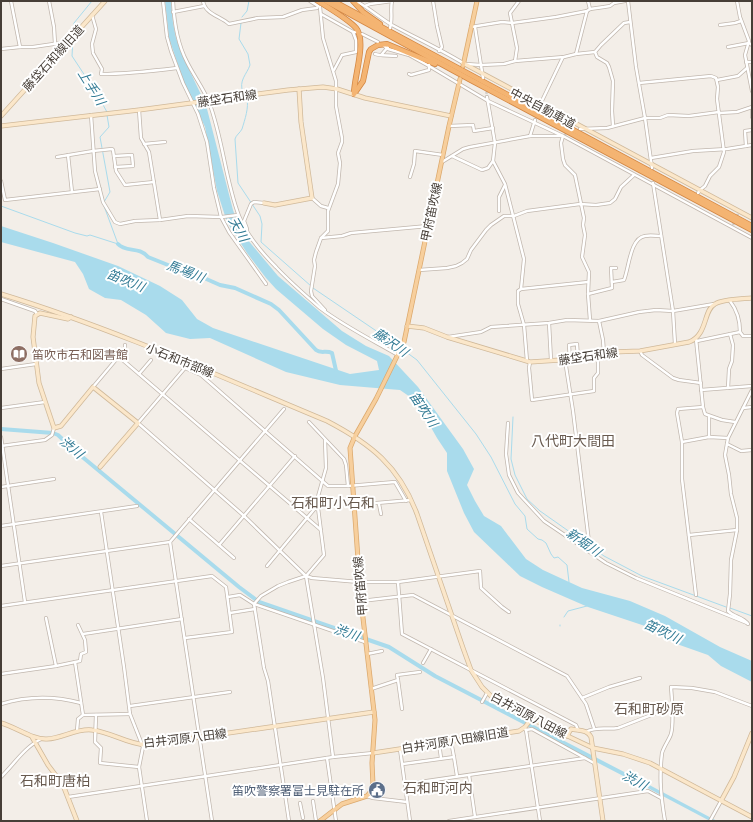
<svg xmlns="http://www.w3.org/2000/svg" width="753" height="822" font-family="'Golos Text','Noto Sans JP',sans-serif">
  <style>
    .water { fill: #a9dbec }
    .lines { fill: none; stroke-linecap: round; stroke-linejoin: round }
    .stream { stroke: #a9dbec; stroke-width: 1 }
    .river { stroke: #a9dbec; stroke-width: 4 }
    .street-tunnel { stroke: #d0cbc5; stroke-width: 2.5; stroke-dasharray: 2.5 1; stroke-linecap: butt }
    .street-casing { stroke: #c1b7ae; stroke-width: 4 }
    .secondary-casing { stroke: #d0b99a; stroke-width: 5 }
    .primary-casing { stroke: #dca96d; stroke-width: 5 }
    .highway-casing { stroke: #d38642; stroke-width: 6 }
    .street { stroke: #fff; stroke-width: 2.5 }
    .secondary { stroke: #fbe7ca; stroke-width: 3.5 }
    .primary { stroke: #f7cf9d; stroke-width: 3.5 }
    .highway { stroke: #f4b472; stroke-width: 4.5 }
    .labels { text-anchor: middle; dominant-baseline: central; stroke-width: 4; stroke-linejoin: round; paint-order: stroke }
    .street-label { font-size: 12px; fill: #463e37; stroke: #fff }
    .education-label { font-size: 12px; fill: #785e54; stroke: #fff; text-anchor: start }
    .service-label { font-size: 12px; fill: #4e5e75; stroke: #fff; text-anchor: end }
    .water-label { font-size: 13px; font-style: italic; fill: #317a94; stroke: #fff }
    .quarter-label { font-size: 14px; fill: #685a4f; stroke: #fff }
  </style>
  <rect width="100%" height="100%" fill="#f3eee8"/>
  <g class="water">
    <polygon points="165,1 171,1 173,23 176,38 185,61 206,105 233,210 238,224 247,239 278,276 342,331 366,346 389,356 418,387 463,449 474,469 467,485 475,501 484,516 501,526 526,559 543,570 582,588 630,601 665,616 720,647 752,661 752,682 721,666 708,655 674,643 645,626 588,607 542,587 520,576 474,532 464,513 447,471 447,453 437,438 416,401 400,390 340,385 286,372 210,338 190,339 166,333 146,315 121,300 105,298 89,289 83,274 75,262 1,242 1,226 53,243 118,266 160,286 182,300 197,319 213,328 350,374 379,370 377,361 346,345 323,329 276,289 266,278 247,253 227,222 217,191 205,127 183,80 169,38"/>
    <polygon points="638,779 717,821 710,821 640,784"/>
  </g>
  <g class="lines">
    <g class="stream">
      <polyline points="242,17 247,11 249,1"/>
      <path d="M241,23l-2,16 9,15 2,11c-3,9 -12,16 -7,27"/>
      <polyline points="73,34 74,23 92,1"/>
      <polyline points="73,39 72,56 97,94 107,112"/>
      <path d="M247,98c2,10 -2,21 -5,31 -2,4 -6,6 -7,10l3,44 22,33 2,8 -1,18 50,44"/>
      <polyline points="104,202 110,192 100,137 109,127 107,115"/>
      <polyline points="1,206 75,233 87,236 90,235 118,244"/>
      <polyline points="104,206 118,244"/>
      <polyline points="313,288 400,347"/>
      <polyline points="402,349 417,360 476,434 491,457 515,504 525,516 527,529 538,539 542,540 546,543 551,554 554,558 558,557 567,565 569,582"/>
      <polyline points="513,417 511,459 515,475 527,499 540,511 604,556 642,576 726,607"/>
      <polyline points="730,608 752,616"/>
      <polyline points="564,617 568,611 587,606"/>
      <polyline points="560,626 560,625"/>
    </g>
    <g class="river">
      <path d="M118,244c8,9 21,2 30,13l25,10h6l41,18 15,3 36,16 8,6 37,40c5,4 10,0 16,3l5,22"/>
      <polyline points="1,429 53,433 58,435 74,450 239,587 259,602 389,647 435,676 643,784"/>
    </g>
    <g class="street-tunnel">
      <polyline points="486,88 487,97"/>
      <polyline points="564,135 570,133"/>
      <polyline points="733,225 738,214"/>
    </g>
    <g class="street-casing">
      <g id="street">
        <polyline points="11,1 20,47"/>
        <polyline points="49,1 54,27 55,44"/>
        <polyline points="163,1 167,37 171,51 183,83 198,114 207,142 214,188 221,217 229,232 266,284"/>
        <path d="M173,1c1,21 4,42 14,61 7,14 16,26 22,40 14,37 16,77 30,114 8,20 22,36 37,51 14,15 29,28 44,41 24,18 52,32 78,47"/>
        <path d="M203,1c2,13 17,15 26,23l29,-6 25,-1 19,-7 15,-2 1,-2"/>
        <polyline points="310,1 318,6"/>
        <path d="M356,1c13,7 24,17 36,24 24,13 48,24 71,38"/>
        <polyline points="433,1 437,26 441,43 442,47 439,51"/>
        <polyline points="588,1 590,9"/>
        <polyline points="628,1 636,67 645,118 652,168"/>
        <polyline points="737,1 740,17 749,41 745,55 752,91"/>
        <polyline points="365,6 370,4 392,1"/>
        <polyline points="320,7 323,38 336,81 336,106 342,138 342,142 338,153 340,163 338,184 328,211 328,231 321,238 316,252 314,260 315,266 311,291 312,296 325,310"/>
        <polyline points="173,12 204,6"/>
        <polyline points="321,14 353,32 356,32"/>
        <path d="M92,15l4,14 -4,15 1,9 9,16 -1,5c26,0 51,-3 76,-6"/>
        <polyline points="720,25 735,23 741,21"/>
        <polyline points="471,27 502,22 512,23 556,17 587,11 590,9 604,7 610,6 614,3 625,1"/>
        <polyline points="475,27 483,78"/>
        <path d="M390,28c3,-9 0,-18 2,-27"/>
        <polyline points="362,34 378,42"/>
        <polyline points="383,45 388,49 409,55 429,66 488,101 563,136 752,238"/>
        <polyline points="728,47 749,43 752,45"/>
        <polyline points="1,49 20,47 33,47 67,42"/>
        <path d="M375,54c5,2 14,1 21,2"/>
        <polyline points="382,54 388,47"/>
        <polyline points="576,54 595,52"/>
        <polyline points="515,61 517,48 510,13 519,1"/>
        <polyline points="746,62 752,62"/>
        <polyline points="466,64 481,65 504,64 515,61 564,57 576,54 587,11"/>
        <polyline points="334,70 342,55 356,52 356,40 353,32"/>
        <polyline points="409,74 411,75 429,70 429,65"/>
        <polyline points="717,80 738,76 747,68"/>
        <polyline points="639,83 711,76 716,78 718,87 717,99 724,152 719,167 710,176 705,186 700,190 698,193"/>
        <polyline points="487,97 495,143 493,161 505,184 524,259 521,289 518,291 518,304 524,325 527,361"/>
        <polyline points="539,107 563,57"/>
        <polyline points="139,110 141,138 149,152 160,220"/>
        <polyline points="752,110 752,117"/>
        <polyline points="719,113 737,112 752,107"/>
        <polyline points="91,115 95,171 103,202 115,222 120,224 135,221 160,220 188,216 222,217 238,215"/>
        <polyline points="449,126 473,125 474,131 493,128"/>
        <polyline points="613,126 612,111 613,81 609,67 607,63 597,57 595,52 601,45 624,23 630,22"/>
        <polyline points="580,129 607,128 645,118 660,118 668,115 689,116 719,112"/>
        <polyline points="530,136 535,120"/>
        <polyline points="563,136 561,143 563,159 565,165 575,175 584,218 583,225 585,235 582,257 589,272 588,294 590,320"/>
        <polyline points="144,144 165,142"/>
        <polyline points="746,146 745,131 752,130"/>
        <polyline points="68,155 72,192"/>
        <polyline points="114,156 132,155 133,166 115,167"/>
        <polyline points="452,156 482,170 488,168 493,161"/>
        <polyline points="57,157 93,151 112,149 113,150 116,171 125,185 154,182"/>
        <polyline points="651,158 693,151 727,149 752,145"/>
        <polyline points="442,162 463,149 470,147 530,136 562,136"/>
        <polyline points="410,177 414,164 415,151 443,155"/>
        <polyline points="1,181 5,200 100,189"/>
        <polyline points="653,183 673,311 675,344"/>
        <polyline points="312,198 321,206 328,208"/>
        <polyline points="499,211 499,197 505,185"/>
        <polyline points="246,232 247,229 244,221 251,204 254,202 264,203"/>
        <polyline points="321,238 342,236 351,233 428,226"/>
        <polyline points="419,270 447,268 456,266 462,263 467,259 471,250 486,230 491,225 504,216 514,216 527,211 580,204 596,205 610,203 615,199 621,187 634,175"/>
        <path d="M612,282l12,-2c5,-12 6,-42 21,-44 5,-1 11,0 16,0"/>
        <polyline points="521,289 588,282"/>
        <polyline points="588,294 612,288 611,268 616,268"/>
        <polyline points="1,299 35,311 37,314"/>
        <polyline points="599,321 603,340 604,354"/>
        <polyline points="549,323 551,360"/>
        <polyline points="740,332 743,336 752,336"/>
        <polyline points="448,337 481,332 491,327 549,323 567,320 599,321 639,312 656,310 673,311 714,304"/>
        <polyline points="696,339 703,407 705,414 722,420 735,422"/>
        <path d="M697,341l43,-9c0,-12 -3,-22 -10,-31"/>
        <polyline points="640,351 642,355 673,378 679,380 701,383"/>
        <polyline points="118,356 321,530"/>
        <polyline points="565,360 573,411 589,542"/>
        <polyline points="570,360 569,345 577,344 578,359"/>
        <polyline points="530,362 529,368 532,400 594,391 594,378 598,373 598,356"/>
        <polyline points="1,369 36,364"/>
        <polyline points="139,374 151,360"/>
        <polyline points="93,387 125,349 125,345"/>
        <polyline points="728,388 729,369 732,361 733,345 730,334"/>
        <polyline points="701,390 752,386"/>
        <polyline points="1,408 45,402"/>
        <polyline points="743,408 752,407"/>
        <polyline points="309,422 344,459 346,465 348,486"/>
        <polyline points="508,423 506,454 509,475 518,493 544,521 606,563 636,578 747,623"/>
        <polyline points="1,437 25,602"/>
        <polyline points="709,437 709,417"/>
        <polyline points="682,442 709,437 728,438"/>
        <polyline points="727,444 741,451 752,450"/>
        <polyline points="1,446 45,440 52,435 54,428"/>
        <polyline points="1,487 54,479"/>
        <polyline points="406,501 395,482 348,486 328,486 201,375 185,368 138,423 243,515 306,576 312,578 359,582 398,582 480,571 481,588 502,607 509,612"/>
        <polyline points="379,504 381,514"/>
        <polyline points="354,505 411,500"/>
        <polyline points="101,512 124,667 130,714 143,747 139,767 147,821"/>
        <polyline points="189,519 234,558"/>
        <polyline points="1,526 137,506"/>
        <polyline points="689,535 737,530"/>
        <polyline points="170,542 212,821"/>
        <polyline points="219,545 295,456"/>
        <polyline points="1,566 170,542 284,409"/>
        <polyline points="267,566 317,506"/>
        <polyline points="306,576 323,678 333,757"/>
        <polyline points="398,582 402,634 576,725 578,730"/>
        <polyline points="696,595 682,479 682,442 677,413 678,409 703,407"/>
        <polyline points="228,597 240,595 254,604 365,642"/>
        <polyline points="361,601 413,595 567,676 586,704 594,728"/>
        <polyline points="254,604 264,668 268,681 289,821"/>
        <polyline points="254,604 261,596 278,586 288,582 306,576 324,555 317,500 326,468 325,440"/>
        <polyline points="1,606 212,576 226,587 232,632 185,638"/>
        <polyline points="230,613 255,609"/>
        <polyline points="46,618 56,666"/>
        <path d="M748,624c-5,-7 -14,-7 -20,-13l2,-17 1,-34 6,-30v-12l-6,-24 -2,-19 -4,-20 3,-17 24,-48"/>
        <polyline points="83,634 182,619"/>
        <polyline points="367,654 382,651"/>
        <polyline points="75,662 83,715"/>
        <polyline points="423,663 431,649"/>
        <polyline points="1,674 56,666 80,661 81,654 86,652 85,640 78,625"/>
        <polyline points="398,680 402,709"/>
        <polyline points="371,689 398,680 397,675 420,672"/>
        <polyline points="582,698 609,687 640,678"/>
        <polyline points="482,702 487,693"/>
        <path d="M1,704c26,-8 54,-8 80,-1"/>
        <polyline points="130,706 230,692"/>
        <polyline points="96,715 95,742 101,748 100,763 139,767"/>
        <polyline points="524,728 526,730 540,821"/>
        <polyline points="526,730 532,729 594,763"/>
        <polyline points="77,731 78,719 83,715 130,714"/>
        <path d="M586,732c11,-6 21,-2 32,-4l41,-16 13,-3"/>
        <polyline points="439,743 441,758"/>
        <polyline points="400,749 410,821"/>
        <polyline points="454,757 457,776"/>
        <polyline points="327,758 336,821"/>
        <polyline points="403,764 454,757 451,741"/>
        <polyline points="469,775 475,817"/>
        <path d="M1,777c13,-13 24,-30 40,-38"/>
        <polyline points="406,784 585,758"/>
        <polyline points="367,796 373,798 407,802"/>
        <polyline points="68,797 333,757 373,753"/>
        <polyline points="313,801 316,821"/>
        <polyline points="300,803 303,818"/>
        <polyline points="449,821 648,791 661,798"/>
        <path d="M665,821c-4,-24 -6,-43 -3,-68 2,-7 7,-13 9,-19 3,-11 1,-35 0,-47l21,1 23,4 37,14"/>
        <polyline points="710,821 721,801"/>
      </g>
    </g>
    <g class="secondary-casing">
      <g id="secondary">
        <polyline points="463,63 752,218"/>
        <polyline points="1,116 105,1"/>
        <polyline points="1,126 139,110 288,90 323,87 337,89 365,98 451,116"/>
        <polyline points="264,203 275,205 312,198 301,122 299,89"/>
        <path d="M1,294c111,34 218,82 326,127 44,23 72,45 90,93l46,134 8,22 11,17 11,11 47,25 53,25 30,6 27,9 102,54"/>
        <polyline points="71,317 68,319 40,313 35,316 33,337 39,383 54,428 61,426 93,387 138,423 100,467"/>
        <path d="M407,326l17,2 23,9 83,25 61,-4 21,-6 28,-1 49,-9c19,-7 14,-32 26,-38 8,-5 27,-5 37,-6"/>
        <path d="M1,723c15,4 32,17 46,16 16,-1 30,-11 45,-9 19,2 35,14 54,15l228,-33"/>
        <path d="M567,736l4,-7c8,2 16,0 20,8l12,84"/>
        <polyline points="32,737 48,765 63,785 77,821"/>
        <polyline points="373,753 519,731 525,727 532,718"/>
        <polyline points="721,801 734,777 752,733"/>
      </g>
    </g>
    <g class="primary-casing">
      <g id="primary">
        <polyline points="463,66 477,1"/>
        <polyline points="320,821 342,804 367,796 371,791 373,785 372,763 375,720 361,601 350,448 355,436 376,399 404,342 449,126 460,79"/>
      </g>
    </g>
    <g class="highway-casing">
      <g id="highway">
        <path d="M318,1c11,7 30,18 38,27 11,13 -2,49 -2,65"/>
        <polyline points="326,1 469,79 752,230"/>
        <polyline points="333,1 752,226"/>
        <polyline points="353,1 363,12 380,24"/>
        <polyline points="354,94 363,81 369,52 371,49 378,45 387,44 435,64"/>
      </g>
    </g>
    <use href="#street" class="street"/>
    <use href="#secondary" class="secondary"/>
    <use href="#primary" class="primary"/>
    <use href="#highway" class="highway"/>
  </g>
  <defs>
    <g id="library-disc" transform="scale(0.9)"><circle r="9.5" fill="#8d6e63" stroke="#fff"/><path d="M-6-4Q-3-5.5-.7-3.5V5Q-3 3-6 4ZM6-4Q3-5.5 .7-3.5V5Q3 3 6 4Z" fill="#fff"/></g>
    <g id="civic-disc" transform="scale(0.9)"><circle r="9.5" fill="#5c6f8a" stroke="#fff"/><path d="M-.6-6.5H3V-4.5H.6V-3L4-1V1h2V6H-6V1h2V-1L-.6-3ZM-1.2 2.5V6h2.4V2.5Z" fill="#fff"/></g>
  </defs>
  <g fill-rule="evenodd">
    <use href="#library-disc" x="19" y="354"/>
    <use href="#civic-disc" x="377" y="790"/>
  </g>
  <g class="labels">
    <g class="street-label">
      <text transform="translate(53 58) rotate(-48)">藤垈石和線旧道</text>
      <text transform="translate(227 98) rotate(-8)">藤垈石和線</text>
      <text transform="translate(543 108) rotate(28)">中央自動車道</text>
      <text transform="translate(431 212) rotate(-78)">甲府笛吹線</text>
      <text transform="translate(588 356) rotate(-8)">藤垈石和線</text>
      <text transform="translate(180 360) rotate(22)">小石和市部線</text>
      <text transform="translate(360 586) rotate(-95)">甲府笛吹線</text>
      <text transform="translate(529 715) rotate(28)">白井河原八田線</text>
      <text transform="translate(185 738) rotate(-7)">白井河原八田線</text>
      <text transform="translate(455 740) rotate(-9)">白井河原八田線旧道</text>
    </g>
    <g class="education-label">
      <text x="32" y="354">笛吹市石和図書館</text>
    </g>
    <g class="service-label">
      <text x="364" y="790">笛吹警察署富士見駐在所</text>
    </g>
    <g class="water-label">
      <text transform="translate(92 87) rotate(58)">上手川</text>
      <text transform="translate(239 229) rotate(61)">天川</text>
      <text transform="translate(186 271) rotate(21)">馬場川</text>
      <text transform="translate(126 280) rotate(22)">笛吹川</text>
      <text transform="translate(391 342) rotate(35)">藤沢川</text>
      <text transform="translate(424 409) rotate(56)">笛吹川</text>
      <text transform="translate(72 447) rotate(39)">渋川</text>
      <text transform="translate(584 542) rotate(35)">新堀川</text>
      <text transform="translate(663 631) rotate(25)">笛吹川</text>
      <text transform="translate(347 632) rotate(19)">渋川</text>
      <text transform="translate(635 780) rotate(28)">渋川</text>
    </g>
    <g class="quarter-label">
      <text x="573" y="440">八代町大間田</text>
      <text x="333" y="502">石和町小石和</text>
      <text x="649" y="708">石和町砂原</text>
      <text x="55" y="780">石和町唐柏</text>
      <text x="438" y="787">石和町河内</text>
    </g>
  </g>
  <rect width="753" height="822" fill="none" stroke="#463e37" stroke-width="4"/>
</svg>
